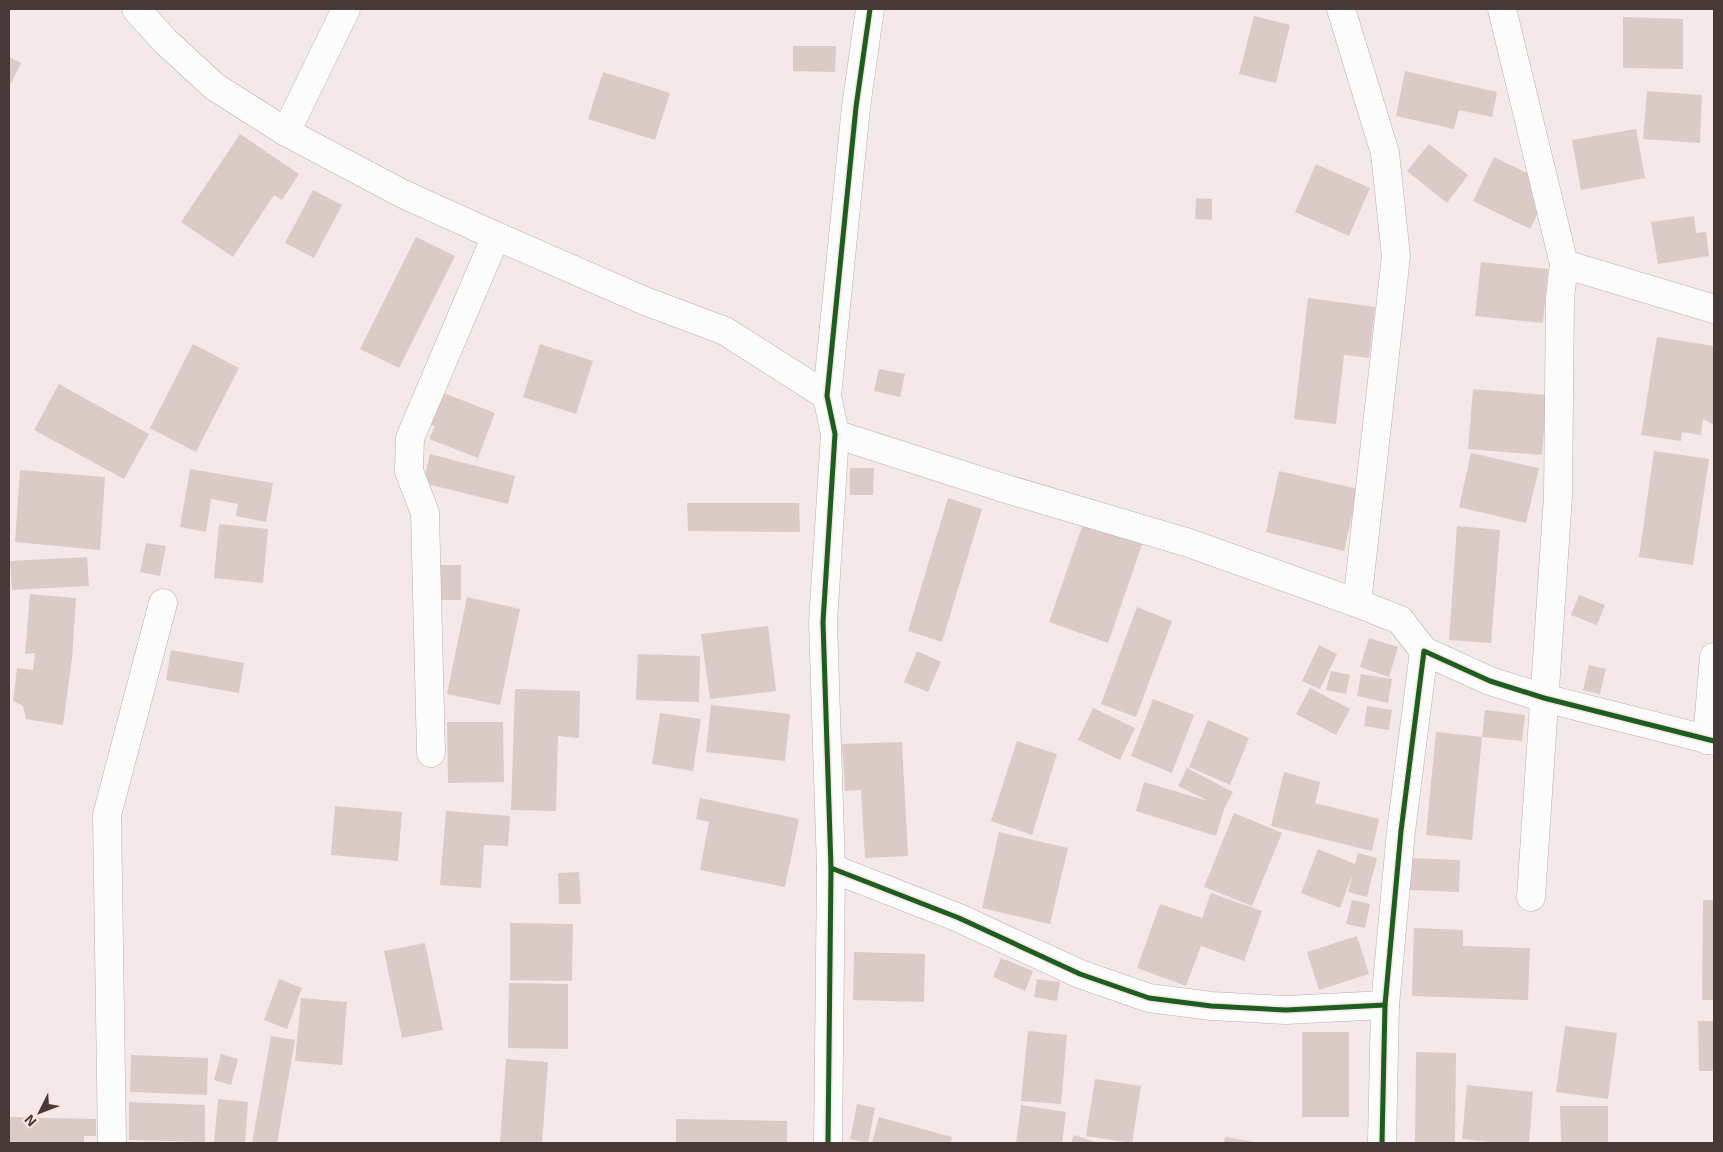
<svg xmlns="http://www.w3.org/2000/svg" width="1723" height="1152" font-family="'Exo 2',sans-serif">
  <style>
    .building { fill: #dbcbc6 }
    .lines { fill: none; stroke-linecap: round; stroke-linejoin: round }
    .minor-casing { stroke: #baaeae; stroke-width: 29 }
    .minor { stroke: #fdfcfc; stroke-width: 28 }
    .cycleway-casing { stroke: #fae3e2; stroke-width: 8 }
    .cycleway { stroke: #1b5e20; stroke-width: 5 }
  </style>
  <rect width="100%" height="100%" fill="#f4e8e8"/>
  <g class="building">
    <polygon points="1254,16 1290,25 1276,83 1239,74"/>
    <polygon points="1623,17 1683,19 1683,69 1623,68"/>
    <polygon points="793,46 836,46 835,72 793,71"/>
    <polygon points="9,57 21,63 9,87"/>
    <polygon points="1405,71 1497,92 1492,117 1459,110 1454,129 1396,116"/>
    <polygon points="603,72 670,93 655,140 588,119"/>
    <polygon points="1647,91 1702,95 1700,143 1643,139"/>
    <polygon points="1636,129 1645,178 1581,190 1572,140"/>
    <polygon points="240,134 299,174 282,200 274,195 233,257 181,222"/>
    <polygon points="1429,144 1468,175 1447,203 1407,171"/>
    <polygon points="1494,157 1552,185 1530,229 1473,201"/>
    <polygon points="1316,164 1370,188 1349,236 1295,212"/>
    <polygon points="313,190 342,205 314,258 285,243"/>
    <polygon points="1196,198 1212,199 1212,220 1195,219"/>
    <polygon points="1694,216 1696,233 1706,232 1709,256 1658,264 1651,222"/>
    <polygon points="416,237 455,256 399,368 360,349"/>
    <polygon points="1481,262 1548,269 1543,323 1475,316"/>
    <polygon points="1308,298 1375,307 1369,358 1344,355 1336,424 1294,419"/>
    <polygon points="1657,337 1714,346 1714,425 1703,419 1701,435 1682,432 1681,441 1641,435"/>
    <polygon points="193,344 239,368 196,452 150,428"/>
    <polygon points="540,344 593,361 576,414 523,397"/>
    <polygon points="879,369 905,374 900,397 874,391"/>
    <polygon points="59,384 149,434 124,479 34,430"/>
    <polygon points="1473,389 1547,395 1542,455 1468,449"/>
    <polygon points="436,390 495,413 478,458 429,439 435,426 424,422"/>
    <polygon points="1654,451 1709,459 1693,565 1639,557"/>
    <polygon points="1471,453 1539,468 1526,523 1459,507"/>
    <polygon points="430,454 515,476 508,504 423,483"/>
    <polygon points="850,468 874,468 873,495 850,495"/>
    <polygon points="190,469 273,483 266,522 236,516 238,504 211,499 206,532 180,527"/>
    <polygon points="20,470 105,477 100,550 15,542"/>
    <polygon points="1279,471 1358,489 1344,551 1266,532"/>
    <polygon points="948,498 982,509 942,642 908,631"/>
    <polygon points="687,503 799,503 800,532 688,531"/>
    <polygon points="1085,518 1144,539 1108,643 1049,622"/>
    <polygon points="219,524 268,529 263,583 214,578"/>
    <polygon points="1457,526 1500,530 1491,643 1449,640"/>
    <polygon points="146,543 166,546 160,576 140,572"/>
    <polygon points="87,557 89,586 12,590 10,561"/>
    <rect x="432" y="565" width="29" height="35"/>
    <polygon points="30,594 76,598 72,658 63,725 26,719 23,706 13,701 17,668 33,670 35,653 25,654"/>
    <polygon points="1579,595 1605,605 1597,625 1571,615"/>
    <polygon points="467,597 520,609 500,705 447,694"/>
    <polygon points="1137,607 1172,621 1136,717 1101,704"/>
    <polygon points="768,626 776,691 710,699 701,634"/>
    <polygon points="1369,638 1398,647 1389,677 1360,667"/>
    <polygon points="1319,645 1337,654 1320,689 1302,681"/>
    <polygon points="171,650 244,663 239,693 166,680"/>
    <polygon points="917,651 941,662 928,692 904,682"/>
    <polygon points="638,654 700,656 699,702 636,700"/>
    <polygon points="1589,665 1606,669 1600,694 1583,690"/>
    <polygon points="1331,671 1350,675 1346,694 1326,690"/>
    <polygon points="1361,674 1392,679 1388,703 1357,696"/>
    <polygon points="1310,688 1350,709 1336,735 1296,714"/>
    <polygon points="515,689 580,691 579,738 558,736 556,811 511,810"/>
    <polygon points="1153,699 1194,715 1172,773 1131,756"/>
    <polygon points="711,705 790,714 785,761 706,752"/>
    <polygon points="1367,706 1392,710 1389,730 1364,726"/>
    <polygon points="1093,708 1135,728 1120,760 1078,740"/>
    <polygon points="1485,710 1525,715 1522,741 1482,737"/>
    <polygon points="660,713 701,719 693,771 652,764"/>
    <polygon points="1208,720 1249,738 1230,785 1189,767"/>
    <polygon points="447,722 503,722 504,782 448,783"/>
    <polygon points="1436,732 1482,737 1472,840 1426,835"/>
    <polygon points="1017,741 1057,754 1032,835 991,821"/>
    <polygon points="902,742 908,856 865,858 861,790 845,791 842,744"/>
    <polygon points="1187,768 1233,792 1224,809 1216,836 1136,811 1144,782 1208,801 1178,786"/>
    <polygon points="1284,772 1320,782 1315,803 1379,819 1372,851 1271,826"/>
    <polygon points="700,798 799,819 785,887 700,870 709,822 696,819"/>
    <polygon points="335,806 402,812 398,861 331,855"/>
    <polygon points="446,811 510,816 508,846 484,845 481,888 440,885"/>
    <polygon points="1234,813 1282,833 1252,906 1204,887"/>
    <polygon points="999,832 1068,848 1050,924 982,908"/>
    <polygon points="1318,849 1355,864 1358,853 1377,858 1367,897 1348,892 1353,873 1340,908 1301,893"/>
    <polygon points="1410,858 1460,860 1459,892 1409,890"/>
    <polygon points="579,872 581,904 559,904 558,873"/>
    <polygon points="1211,893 1262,911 1244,961 1201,946 1186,986 1137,968 1160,904 1202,918"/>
    <polygon points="1352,900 1370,904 1365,928 1346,924"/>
    <polygon points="1703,900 1714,900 1714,1000 1702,1000"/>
    <polygon points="510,923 573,924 572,981 510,980"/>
    <polygon points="1414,928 1463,930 1463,946 1530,948 1528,1000 1412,996"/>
    <polygon points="1357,936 1369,974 1319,990 1307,952"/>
    <polygon points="425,943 443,1030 402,1038 384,951"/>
    <polygon points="854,952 925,954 924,1002 853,1000"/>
    <polygon points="1001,958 1033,971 1025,991 993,977"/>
    <polygon points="279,979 302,988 287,1029 264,1020"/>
    <polygon points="1037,979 1060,982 1057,1001 1034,997"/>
    <polygon points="509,983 568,984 568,1049 508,1048"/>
    <polygon points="301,998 347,1002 342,1065 295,1061"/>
    <polygon points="1698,1021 1714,1021 1714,1071 1699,1071"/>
    <polygon points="1565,1026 1617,1033 1608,1099 1556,1092"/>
    <polygon points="1028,1031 1067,1035 1061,1104 1021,1101"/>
    <rect x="1302" y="1032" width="47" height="85"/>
    <polygon points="271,1036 295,1040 277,1143 252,1143"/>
    <polygon points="1416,1052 1456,1053 1455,1143 1415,1143"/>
    <polygon points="221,1054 238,1059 231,1085 214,1080"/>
    <polygon points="131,1055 208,1058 207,1095 130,1092"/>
    <polygon points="506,1059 548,1062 542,1143 500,1143"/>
    <polygon points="1095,1079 1141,1086 1132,1143 1086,1136"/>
    <polygon points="1467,1085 1533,1092 1529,1143 1500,1143 1462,1139"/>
    <polygon points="218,1099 248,1102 245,1143 214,1143"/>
    <polygon points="129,1102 205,1105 205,1142 129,1140"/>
    <polygon points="857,1104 875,1108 868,1143 850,1139"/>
    <polygon points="1021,1105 1066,1112 1062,1143 1016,1143"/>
    <polygon points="1560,1106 1608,1106 1608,1143 1561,1143"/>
    <polygon points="9,1117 96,1119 96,1136 84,1136 84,1143 9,1143"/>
    <polygon points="879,1117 952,1137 951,1143 872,1143"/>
    <polygon points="676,1119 787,1121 787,1143 676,1143"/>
    <polygon points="1074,1135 1098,1143 1071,1143"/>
    <polygon points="1225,1137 1255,1142 1255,1143 1224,1143"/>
  </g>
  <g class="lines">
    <g class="minor-casing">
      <g id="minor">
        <polyline points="136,9 165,41 215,87 286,132 403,194 496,236 645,301 725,331 827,396"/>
        <polyline points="1341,9 1385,153 1396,256 1357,603"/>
        <polyline points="1502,9 1564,264"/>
        <polyline points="286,132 346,9"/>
        <polyline points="835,434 1000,487 1189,543 1357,603 1400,620 1424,651"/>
        <polyline points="1707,740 1714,657"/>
        <polyline points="431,753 425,513 409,471 410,438 496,236"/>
        <polyline points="831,868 823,622 835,434 827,396 856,107 870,9"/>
        <polyline points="1531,897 1558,496 1560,298 1564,264 1714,309"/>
        <polyline points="112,1143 107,815 163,603"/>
        <polyline points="828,1143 831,868 959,918 1080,974 1149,998 1211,1006 1286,1010 1385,1005"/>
        <polyline points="1382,1143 1385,1005 1401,831 1424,651 1490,681 1544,698 1714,741"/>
      </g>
    </g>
    <use href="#minor" class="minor"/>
    <g class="cycleway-casing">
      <g id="cycleway">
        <polyline points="831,868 823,622 835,434 827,396 856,107 870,9"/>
        <polyline points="828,1143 831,868 959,918 1080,974 1149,998 1211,1006 1286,1010 1385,1005"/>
        <polyline points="1382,1143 1385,1005 1401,831 1424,651 1490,681 1544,698 1714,741"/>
      </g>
    </g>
    <use href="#cycleway" class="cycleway"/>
  </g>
  <rect width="1723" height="1152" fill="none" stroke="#473938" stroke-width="20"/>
  <g transform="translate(40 1112) rotate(228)" stroke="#fae3e2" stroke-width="4" paint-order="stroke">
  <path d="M0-4L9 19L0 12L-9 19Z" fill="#473938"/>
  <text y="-8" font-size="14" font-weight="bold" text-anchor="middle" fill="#473938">N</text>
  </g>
</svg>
